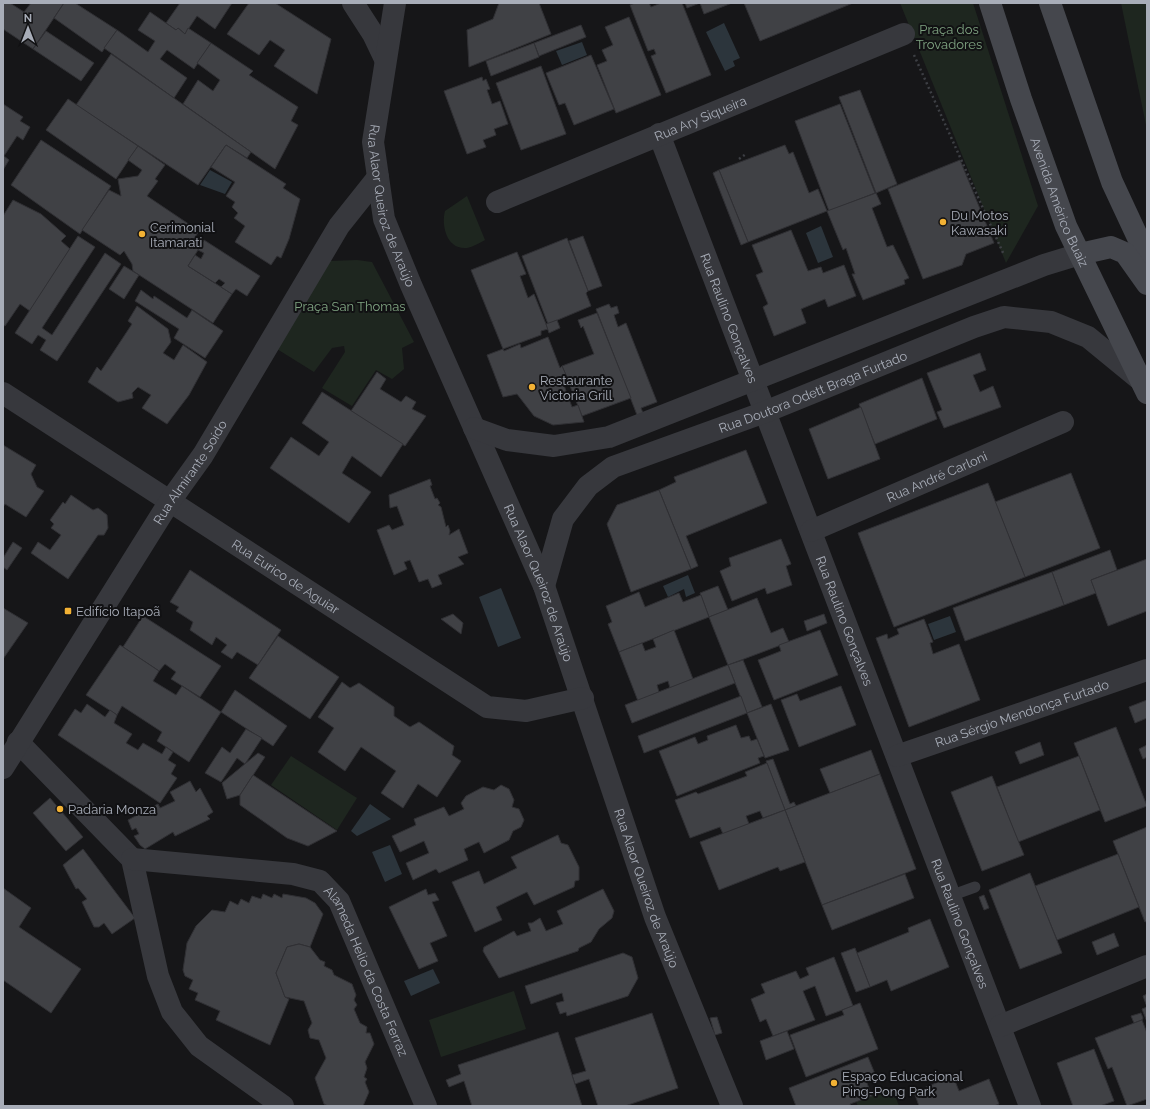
<svg xmlns="http://www.w3.org/2000/svg" width="1150" height="1109" font-family="Raleway,sans-serif">
  <style>
    .green { fill: #1e261f }
    .water { fill: #2c353c }
    .building { fill: #404145; stroke: #303034 }
    .lines { fill: none; stroke-linecap: round; stroke-linejoin: round }
    .path { stroke: #3d3f44; stroke-width: 2.5; stroke-dasharray: 2 3; stroke-linecap: butt }
    .lane { stroke: #37383d; stroke-width: 11 }
    .street { stroke: #37383d; stroke-width: 22 }
    .secondary { stroke: #45474d; stroke-width: 22 }
    .poi-dot { fill: #f2b134; stroke: #111113; stroke-width: 1.5 }
    .labels { text-anchor: middle; dominant-baseline: central; stroke-width: 4; stroke-linejoin: round; paint-order: stroke }
    .park-label { font-size: 13px; fill: #7fa381; stroke: #111113 }
    .street-label { font-size: 13px; fill: #a8adb8; stroke: #111113 }
    .poi-label { font-size: 13px; fill: #a8adb8; stroke: #111113; text-anchor: start }
  </style>
  <rect width="100%" height="100%" fill="#161618"/>
  <g class="green">
    <polygon points="900,3 973,3 1038,206 1006,263"/>
    <polygon points="1121,3 1147,3 1147,130"/>
    <path d="M467,196l18,44c-6,3 -12,7 -18,8 -20,2 -26,-22 -22,-37z"/>
    <polygon points="357,260 372,262 414,342 402,348 404,369 392,379 376,370 352,406 322,388 345,352 344,346 332,348 314,372 277,349 330,261"/>
    <polygon points="291,756 357,798 337,830 271,785"/>
    <polygon points="514,991 526,1029 441,1057 429,1020"/>
    <polygon points="892,1088 899,1106 858,1106 856,1102"/>
  </g>
  <g class="water">
    <polygon points="724,23 740,58 733,61 735,66 725,71 706,32"/>
    <polygon points="582,42 587,55 562,65 556,51"/>
    <polygon points="210,170 232,182 225,194 200,185"/>
    <polygon points="821,226 833,257 818,263 806,233"/>
    <polygon points="688,575 695,593 686,597 684,589 668,597 663,586"/>
    <polygon points="501,588 521,638 498,647 479,597"/>
    <polygon points="950,616 956,632 934,640 928,624"/>
    <polygon points="370,804 391,819 357,836 351,831"/>
    <polygon points="390,845 402,874 385,882 372,852"/>
    <polygon points="433,969 440,983 411,996 404,981"/>
  </g>
  <g class="building">
    <polygon points="3,3 10,3 24,12 31,3 64,3 33,49 3,29"/>
    <polygon points="64,3 75,3 117,30 102,52 54,18"/>
    <polygon points="180,3 232,3 215,29 197,16 185,34 178,28 176,30 166,23"/>
    <polygon points="249,3 275,3 331,39 317,94 274,66 285,50 270,40 259,55 227,34"/>
    <polygon points="499,3 539,3 551,34 469,67 467,30 493,19"/>
    <polygon points="635,3 649,3 651,7 661,3 682,3 711,75 666,93 651,56 656,54 654,49 648,51 630,5"/>
    <polygon points="685,3 732,3 704,14 700,3 687,8"/>
    <polygon points="744,3 853,3 760,41"/>
    <polygon points="150,12 176,30 178,28 185,34 188,28 211,43 194,69 167,50 160,59 187,78 174,98 104,48 117,30 148,52 155,41 138,30"/>
    <polygon points="629,17 661,95 616,113 597,65 607,61 602,50 613,45 605,27"/>
    <polygon points="581,25 586,37 539,56 534,43"/>
    <polygon points="46,31 94,63 81,81 33,49"/>
    <polygon points="211,43 253,71 249,75 298,107 291,121 298,125 275,169 183,104 198,80 213,91 220,80 197,63"/>
    <polygon points="534,43 539,57 491,76 486,61"/>
    <polygon points="111,54 251,152 247,158 226,145 198,185 76,105"/>
    <polygon points="591,55 614,109 574,125 565,103 559,105 546,73"/>
    <polygon points="541,66 566,134 521,150 496,83"/>
    <polygon points="482,77 483,81 486,79 490,89 487,90 492,104 500,101 508,124 494,129 496,135 483,140 486,147 467,154 444,91"/>
    <polygon points="860,90 897,184 876,193 839,97"/>
    <polygon points="68,99 138,146 116,179 46,130"/>
    <polygon points="3,104 23,117 20,121 30,127 23,140 17,136 4,156 9,160 3,170"/>
    <polygon points="840,104 875,193 829,211 795,121"/>
    <polygon points="41,140 111,186 80,234 11,185"/>
    <polygon points="226,145 286,184 283,188 300,199 289,239 281,258 277,256 271,265 235,242 245,226 234,218 238,213 232,207 235,202 226,196 235,182 211,167"/>
    <polygon points="785,145 789,154 793,152 809,193 818,189 827,211 748,242 719,170"/>
    <polygon points="138,146 165,165 155,179 158,181 147,196 199,231 195,237 203,242 188,266 232,294 213,323 133,271 132,264 124,251 120,255 82,230 109,190 121,196 118,179 138,176 142,170 128,160"/>
    <polygon points="960,160 994,243 966,254 962,265 923,279 888,189"/>
    <polygon points="719,170 748,242 741,245 713,173"/>
    <polygon points="876,193 881,204 872,208 887,247 893,245 909,278 904,280 905,284 863,300 852,274 855,274 846,248 843,250 827,211"/>
    <polygon points="13,200 41,214 66,236 61,241 70,249 30,311 20,304 5,326 3,325 3,216"/>
    <polygon points="791,230 808,271 821,267 823,273 844,265 856,296 828,307 825,299 801,309 806,323 774,336 763,307 768,304 756,275 763,272 752,245"/>
    <polygon points="78,236 95,247 42,328 52,335 105,253 121,264 57,361 40,350 46,340 38,335 32,344 15,333"/>
    <polygon points="583,236 602,286 588,291 569,241"/>
    <polygon points="567,238 588,291 586,293 591,306 548,324 522,256"/>
    <polygon points="204,240 260,276 247,296 236,289 232,294 221,287 225,283 219,279 215,283 188,266 195,255 201,259 204,253 198,250"/>
    <polygon points="517,252 526,274 520,276 528,298 534,294 548,329 541,331 541,335 503,349 471,270"/>
    <polygon points="124,266 139,275 124,299 109,289"/>
    <polygon points="141,290 153,299 154,296 187,318 192,310 223,331 205,358 174,338 179,329 135,301"/>
    <polygon points="609,304 611,308 617,306 619,313 614,315 618,327 626,323 657,402 641,408 643,413 637,415 596,309"/>
    <polygon points="137,306 168,329 171,342 163,353 174,360 183,345 207,362 189,395 167,424 142,408 151,395 138,387 132,393 133,398 118,402 88,382 97,367 101,371 132,324 128,321"/>
    <polygon points="597,313 631,398 582,416 562,366 594,354 583,326 581,328 578,320"/>
    <polygon points="557,320 560,328 549,333 546,324"/>
    <polygon points="548,337 560,368 562,366 567,377 562,380 572,407 578,405 584,422 553,425 534,416 517,394 503,397 487,355 503,349 504,351 520,344 521,348"/>
    <polygon points="980,353 986,370 973,375 980,392 993,386 1001,407 944,428 937,412 942,410 927,373"/>
    <polygon points="377,372 386,379 380,389 401,402 406,396 416,402 412,409 426,416 405,446 351,411"/>
    <polygon points="922,378 937,419 875,444 859,404"/>
    <polygon points="322,392 403,444 381,477 352,456 342,473 371,492 349,523 270,468 291,437 319,456 329,442 302,423"/>
    <polygon points="861,407 880,459 828,479 809,429"/>
    <polygon points="3,445 36,465 31,474 37,487 44,491 26,517 5,504 3,507"/>
    <polygon points="746,450 767,503 686,536 698,566 691,569 659,490 676,482 674,477"/>
    <polygon points="1071,473 1100,548 1025,577 995,502"/>
    <polygon points="430,479 432,485 430,486 435,499 437,498 440,503 438,505 441,507 446,527 448,525 450,531 449,535 459,529 468,553 458,557 464,564 438,575 442,584 432,588 428,579 419,582 410,560 404,562 407,569 394,575 377,530 389,525 392,530 404,525 397,506 390,508 389,495"/>
    <polygon points="988,483 1025,577 894,627 858,533"/>
    <polygon points="659,490 691,569 631,592 607,524 617,505"/>
    <polygon points="71,495 93,510 98,508 107,515 108,528 104,535 98,535 68,579 31,553 38,542 50,550 61,535 51,528 54,524 50,520 63,502 65,504"/>
    <polygon points="781,539 791,564 786,566 792,585 767,594 765,588 732,601 720,571 731,566 729,558"/>
    <polygon points="13,542 22,548 7,570 3,567 3,558"/>
    <polygon points="1110,550 1117,570 1091,580 1096,593 1064,605 1052,572"/>
    <polygon points="1147,559 1147,611 1108,626 1091,580"/>
    <polygon points="190,570 281,630 258,665 237,652 232,659 221,652 227,645 216,637 212,645 190,630 193,622 176,611 179,607 170,602"/>
    <polygon points="1052,572 1064,605 965,641 953,608"/>
    <polygon points="718,586 728,610 709,617 700,593"/>
    <polygon points="639,592 645,607 679,593 683,602 701,595 709,617 619,652 608,624 612,622 606,606"/>
    <polygon points="757,598 771,633 783,628 789,642 728,665 709,617"/>
    <polygon points="3,608 28,623 3,659"/>
    <polygon points="453,614 463,623 461,634 441,619"/>
    <polygon points="824,614 827,623 807,631 804,621"/>
    <polygon points="143,616 221,666 200,697 171,679 176,672 165,664 159,671 123,647"/>
    <polygon points="924,619 933,642 930,643 933,654 959,644 980,700 909,727 876,638 887,634 888,639 899,634 897,629"/>
    <polygon points="674,630 693,679 670,688 668,681 657,685 659,692 638,701 619,652 642,643 645,651 656,647 653,639"/>
    <polygon points="820,630 838,675 774,700 758,660 781,651 779,645"/>
    <polygon points="278,636 339,677 310,719 249,678"/>
    <polygon points="120,645 159,671 153,681 176,695 182,686 221,712 189,762 157,741 162,732 122,706 117,715 86,695"/>
    <polygon points="743,660 762,707 747,713 728,665"/>
    <polygon points="728,665 735,683 632,723 625,705"/>
    <polygon points="342,682 350,688 359,683 394,707 394,716 410,727 419,722 454,746 452,755 461,761 437,797 418,784 403,808 381,793 396,771 361,747 345,771 318,752 334,728 318,717"/>
    <polygon points="841,686 856,725 799,747 781,700 797,694 800,701"/>
    <polygon points="235,690 287,726 273,746 221,712"/>
    <polygon points="741,696 747,713 644,753 638,736"/>
    <polygon points="1147,700 1147,718 1135,723 1129,707"/>
    <polygon points="87,704 105,717 110,710 117,715 114,723 132,734 126,743 138,750 143,743 162,754 166,747 173,752 168,760 176,765 171,774 177,778 160,803 58,735 75,709 81,713"/>
    <polygon points="771,704 789,750 765,758 747,713"/>
    <polygon points="736,725 741,738 749,736 751,741 757,739 764,756 758,758 760,763 677,796 659,751 695,737 698,744 708,740 707,736"/>
    <polygon points="1116,727 1147,806 1105,822 1074,743"/>
    <polygon points="246,729 262,738 245,764 237,758 221,782 205,773 222,747 230,753"/>
    <polygon points="1040,742 1044,755 1020,764 1015,752"/>
    <polygon points="1147,745 1147,757 1143,759 1139,749"/>
    <polygon points="871,750 880,774 830,793 820,769"/>
    <polygon points="258,753 265,757 240,795 227,799 222,783"/>
    <polygon points="1079,756 1100,810 1018,842 997,787"/>
    <polygon points="773,759 790,804 794,802 796,806 785,810 766,761"/>
    <polygon points="767,763 785,810 763,818 760,811 746,816 749,824 723,834 720,827 690,838 675,800 696,792 698,794 747,776 745,772"/>
    <polygon points="880,774 916,869 822,905 785,810"/>
    <polygon points="253,775 337,831 308,846 287,838 240,805 240,795"/>
    <polygon points="992,776 1024,855 982,871 951,792"/>
    <polygon points="190,781 196,792 200,788 213,812 207,816 210,819 175,836 173,832 145,849 140,845 134,836 139,834 136,828 132,830 128,820 158,804 160,808 175,801 170,792"/>
    <polygon points="501,785 509,789 514,800 512,807 519,809 524,820 521,827 513,831 509,840 484,853 479,842 464,849 468,860 439,873 436,869 413,880 406,863 429,853 424,841 400,852 392,836 416,825 414,819 444,807 449,816 464,809 461,803 466,796 483,787 494,790"/>
    <polygon points="50,798 83,837 66,851 33,813"/>
    <polygon points="785,810 805,862 780,871 778,867 719,890 700,842"/>
    <polygon points="1147,827 1147,921 1145,922 1113,841"/>
    <polygon points="558,835 561,843 568,845 579,867 579,880 575,881 574,887 534,905 527,892 496,907 502,920 475,932 452,882 479,871 484,884 517,868 511,857"/>
    <polygon points="83,849 135,918 112,934 104,923 99,927 94,927 82,902 87,899 78,888 76,889 63,865"/>
    <polygon points="1118,854 1139,907 1057,940 1035,886"/>
    <polygon points="1030,873 1062,953 1020,969 989,890"/>
    <polygon points="905,874 914,898 832,930 822,905"/>
    <polygon points="3,888 31,908 19,927 81,969 51,1013 3,980"/>
    <polygon points="426,889 428,895 435,893 439,900 432,902 447,936 430,943 438,961 419,969 389,907"/>
    <polygon points="603,889 614,911 612,918 599,929 591,942 579,948 578,951 499,978 483,951 484,947 514,931 517,936 531,931 528,923 532,923 540,918 546,931 563,924 557,911"/>
    <polygon points="263,894 272,898 274,894 282,898 283,894 306,898 315,903 323,914 310,947 299,944 287,947 276,973 285,997 289,999 270,1045 216,1020 220,1011 195,1000 198,993 189,989 193,980 185,976 183,970 187,943 196,926 212,910 225,912 230,901 238,905 241,899 249,903 252,896 261,899"/>
    <polygon points="984,895 989,908 984,910 979,897"/>
    <polygon points="930,919 949,967 891,991 887,980 870,987 857,953 909,932 908,928"/>
    <polygon points="1114,933 1119,946 1097,955 1092,942"/>
    <polygon points="299,944 310,947 320,960 325,962 324,966 332,970 334,975 352,984 356,995 354,1000 357,1005 354,1009 360,1023 367,1027 366,1033 370,1033 374,1044 365,1062 367,1068 364,1077 367,1079 365,1082 369,1092 363,1106 328,1106 324,1104 315,1078 326,1058 319,1040 310,1038 308,1030 312,1023 304,1001 285,997 276,973 287,947"/>
    <polygon points="855,948 870,987 856,992 841,953"/>
    <polygon points="623,953 632,957 638,978 628,996 567,1016 566,1012 560,1014 556,1003 564,1001 562,993 531,1004 525,986"/>
    <polygon points="834,957 853,1006 826,1016 815,986 803,991 815,1020 773,1036 766,1019 760,1022 751,999 765,993 761,984 796,971 800,979 809,975 806,968"/>
    <polygon points="1147,994 1147,1022 1142,1009 1147,1007 1143,996"/>
    <polygon points="860,1003 878,1049 806,1077 790,1035 844,1015 842,1010"/>
    <polygon points="652,1013 678,1088 625,1106 598,1106 589,1079 575,1084 572,1075 586,1071 575,1038"/>
    <polygon points="1141,1013 1143,1018 1142,1020 1134,1023 1131,1016"/>
    <polygon points="717,1017 722,1033 715,1035 710,1018"/>
    <polygon points="1142,1020 1147,1033 1147,1099 1127,1106 1112,1067 1108,1069 1095,1038"/>
    <polygon points="787,1031 794,1049 766,1060 760,1041"/>
    <polygon points="558,1032 582,1106 472,1106 464,1081 449,1087 446,1080 461,1074 458,1065"/>
    <polygon points="1094,1049 1114,1101 1100,1106 1073,1106 1057,1063"/>
    <polygon points="868,1057 875,1074 865,1078 872,1096 850,1104 851,1106 796,1106 789,1088"/>
    <polygon points="953,1076 959,1091 989,1079 999,1104 994,1106 919,1106 914,1092"/>
  </g>
  <g class="lines">
    <g class="path">
      <polyline points="914,55 1004,255"/>
      <polyline points="739,159 746,154"/>
    </g>
    <polyline class="lane" points="950,896 975,887"/>
    <g class="street">
      <polyline points="353,3 373,34 385,59"/>
      <path id="s1" d="M395,3l-22,139 11,77 27,66 133,301 111,331 77,189"/>
      <path id="s2" d="M659,134l371,972"/>
      <path id="s3" d="M497,202l407,-168"/>
      <path id="s4" d="M3,393l484,314 39,4 57,-13"/>
      <polyline points="474,428 507,440 554,446 609,437 1044,265 1080,254"/>
      <path id="s5" d="M811,531l252,-109"/>
      <path id="s6" d="M544,586l19,-67 25,-33 25,-19 152,-55 209,-85 30,-10 47,5 37,15 50,41"/>
      <polyline points="18,742 132,859 158,976 172,1012 199,1046 283,1106"/>
      <path id="s7" d="M897,756l250,-86"/>
      <path id="s8" d="M3,768l167,-267 33,-46 136,-229 39,-49"/>
      <path id="s9" d="M132,859l161,15 27,7 19,20 87,205"/>
      <polyline points="1000,1026 1147,966"/>
    </g>
    <g class="secondary">
      <path id="s10" d="M990,3l31,96 45,127 81,167"/>
      <polyline points="1050,3 1112,182 1147,257"/>
      <polyline points="1080,254 1111,247 1125,253 1147,284"/>
    </g>
  </g>
  <g class="poi-dot">
    <circle cx="943" cy="222" r="4"/>
    <circle cx="142" cy="234" r="4"/>
    <circle cx="532" cy="387" r="4"/>
    <rect x="64" y="607" width="8" height="8" rx="2"/>
    <circle cx="60" cy="809" r="4"/>
    <circle cx="834" cy="1083" r="4"/>
  </g>
  <g class="labels">
    <g class="park-label">
      <text x="949" y="29">Praça dos<tspan x="949" dy="15">Trovadores</tspan></text>
      <text x="350" y="306">Praça San Thomas</text>
    </g>
    <g class="street-label">
      <text stroke="none"><textPath href="#s3" startOffset="220">Rua Ary Siqueira</textPath></text>
      <text stroke="none"><textPath href="#s10" startOffset="211">Avenida Américo Buaiz</textPath></text>
      <text stroke="none"><textPath href="#s1" startOffset="207">Rua Alaor Queiroz de Araújo</textPath></text>
      <text stroke="none"><textPath href="#s2" startOffset="197">Rua Raulino Gonçalves</textPath></text>
      <text stroke="none"><textPath href="#s6" startOffset="356">Rua Doutora Odett Braga Furtado</textPath></text>
      <text stroke="none"><textPath href="#s8" startOffset="350">Rua Almirante Soído</textPath></text>
      <text stroke="none"><textPath href="#s5" startOffset="137">Rua André Carloni</textPath></text>
      <text stroke="none"><textPath href="#s4" startOffset="337">Rua Eurico de Aguiar</textPath></text>
      <text stroke="none"><textPath href="#s1" startOffset="614">Rua Alaor Queiroz de Araújo</textPath></text>
      <text stroke="none"><textPath href="#s2" startOffset="521">Rua Raulino Gonçalves</textPath></text>
      <text stroke="none"><textPath href="#s7" startOffset="132">Rua Sérgio Mendonça Furtado</textPath></text>
      <text stroke="none"><textPath href="#s1" startOffset="938">Rua Alaor Queiroz de Araújo</textPath></text>
      <text stroke="none"><textPath href="#s2" startOffset="845">Rua Raulino Gonçalves</textPath></text>
      <text stroke="none"><textPath href="#s9" startOffset="292">Alameda Helio da Costa Ferraz</textPath></text>
    </g>
    <g class="poi-label">
      <text x="951" y="215">Du Motos<tspan x="951" dy="15">Kawasaki</tspan></text>
      <text x="150" y="227">Cerimonial<tspan x="150" dy="15">Itamarati</tspan></text>
      <text x="540" y="380">Restaurante<tspan x="540" dy="15">Victoria Grill</tspan></text>
      <text x="76" y="611">Edifício Itapoã</text>
      <text x="68" y="809">Padaria Monza</text>
      <text x="842" y="1076">Espaço Educacional<tspan x="842" dy="15">Ping-Pong Park</tspan></text>
    </g>
  </g>
  <rect width="1150" height="1109" fill="none" stroke="#a8adb8" stroke-width="8"/>
  <g transform="translate(28 28)" stroke="#111113" stroke-width="3" paint-order="stroke">
  <path d="M0-3L7 15L0 10L-7 15Z" fill="#a8adb8"/>
  <text y="-6" font-size="11" font-weight="bold" text-anchor="middle" fill="#a8adb8">N</text>
  </g>
</svg>
